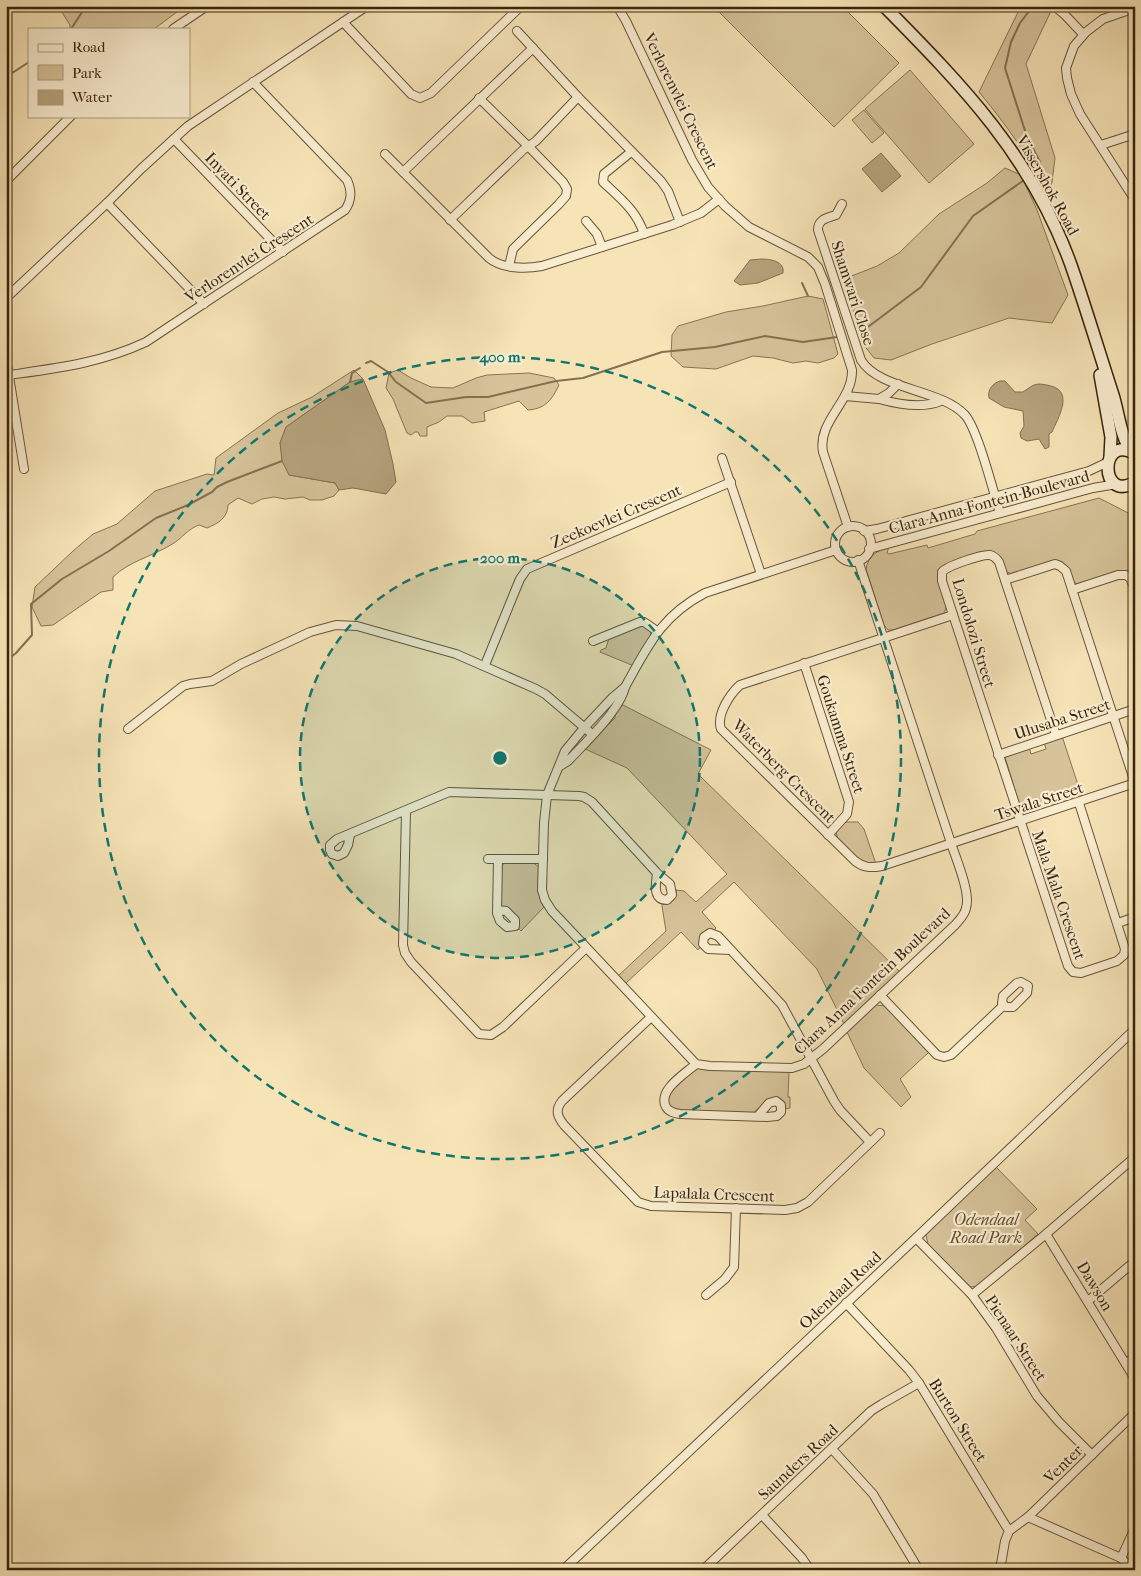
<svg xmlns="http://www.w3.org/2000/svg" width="1141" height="1576" font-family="'IM FELL French Canon',serif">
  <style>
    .green { fill: #d6c39a; stroke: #887453 }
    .water { fill: #b6a37d; stroke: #847050 }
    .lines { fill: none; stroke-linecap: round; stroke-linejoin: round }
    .stream { stroke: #847050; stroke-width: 2 }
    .street-casing { stroke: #685437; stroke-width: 10 }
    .secondary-casing { stroke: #39240c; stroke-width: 14 }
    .street { stroke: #f9edd0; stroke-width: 8 }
    .secondary { stroke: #f9edd0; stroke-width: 11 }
    .ring { fill: none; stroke: #0f766e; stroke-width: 2.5; stroke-dasharray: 9 6 }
    .labels { text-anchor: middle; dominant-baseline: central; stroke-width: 4.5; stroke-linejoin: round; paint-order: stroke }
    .street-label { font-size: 16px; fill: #39240c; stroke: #f9edd0 }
    .park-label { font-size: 16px; font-style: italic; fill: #604c30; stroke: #f9edd0 }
    .centre { fill: #0f766e; stroke: #f9edd0; stroke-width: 2.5 }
    .ring-label { font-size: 15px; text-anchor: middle; font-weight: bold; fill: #0f766e; stroke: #f9edd0; stroke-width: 4.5; stroke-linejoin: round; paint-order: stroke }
  </style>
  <rect width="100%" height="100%" fill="#f6e4b7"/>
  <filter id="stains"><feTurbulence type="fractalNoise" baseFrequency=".004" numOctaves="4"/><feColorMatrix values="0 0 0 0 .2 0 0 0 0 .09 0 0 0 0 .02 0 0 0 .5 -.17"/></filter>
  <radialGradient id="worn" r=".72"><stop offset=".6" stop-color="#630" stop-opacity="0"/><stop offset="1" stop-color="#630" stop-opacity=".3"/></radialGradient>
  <g class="green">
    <polygon points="58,6 185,6 154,29 70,29 70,25"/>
    <polygon points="713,6 842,6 899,63 834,127"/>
    <path d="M1021,6h20l10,5 -25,53 29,94 -3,24 -4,10c-19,-35 -43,-69 -69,-100z"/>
    <polygon points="910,70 974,144 929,183 865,109"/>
    <polygon points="864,110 884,133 872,143 852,120"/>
    <polygon points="1005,168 1021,175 1037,210 1068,295 1052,323 1009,318 932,344 891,360 874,358 863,344 847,289 849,277 877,266 899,253 939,214 987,183"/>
    <polygon points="808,296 823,299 838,354 834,358 818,363 806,361 793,363 773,358 753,356 716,369 683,367 671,356 672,335 678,326 726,312 763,306"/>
    <path d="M354,370l9,9 -13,3 -64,45 -6,16 9,32 46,8 4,7 -5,6 -12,4h-12l-7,-3 -18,2 -11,-2 -12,2 -10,5 -14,-6 -10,7c0,13 -11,19 -21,23l-8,-3c-11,4 -16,12 -25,18 -20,13 -45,18 -61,34v13l-12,2 -48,33 -12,1 -9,-19 3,-20 38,-36 20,-17 24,-10 38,-33 52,-17 7,1 2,-17 62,-45 34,-16z"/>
    <path d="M398,370l13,8 20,9 22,1 23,-10 11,-3 42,-2 25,5 5,7c-7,15 -14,24 -31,25l-9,-9 -35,11 1,9 -13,2 -10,-7h-15l-8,6 -12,5v9h-7l-2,-4h-3l-4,3 -4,-2 -14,-34 -7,-11 3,-15z"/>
    <path d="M1099,498l33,17 3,8v57l-3,-5 -55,9 -4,-3 -9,-17 -53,10 -5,-3 -7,-15 -10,-4 -51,22c-1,13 13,28 6,39l-51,17h-5l-4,-5 -18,-56c2,-13 12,-19 23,-22l-2,6 2,1 38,-9 1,3 47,-14 2,-3z"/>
    <polygon points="638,626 644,626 650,630 651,634 634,666 600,652 601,650 606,648 609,638"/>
    <path d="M621,704l90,46 -13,24 202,198 -56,52 -27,-55 -83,-87 -32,30 14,16 -18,22 -17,-18 -56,52 -7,-8 48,-45 -4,-25v-2c9,0 14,-5 14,-14l8,1 12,11 31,-28 -100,-106 -44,-20 18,-19 5,-2 9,-9 1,-7z"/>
    <polygon points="1062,736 1082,797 1048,809 1045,802 1031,807 1033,814 1026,815 1022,813 1005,757 1007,755 1029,747 1031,754 1046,749 1044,742"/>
    <polygon points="845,822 858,822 864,829 876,864 860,861 838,840 836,832"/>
    <polygon points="508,862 532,862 539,867 539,895 544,907 521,931 518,928 518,919 500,904 501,868 503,864"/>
    <polygon points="875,1005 886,1006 929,1052 900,1079 911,1097 901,1107 864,1068 847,1032"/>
    <polygon points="699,1068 789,1072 788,1097 790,1097 790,1108 785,1109 784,1104 767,1101 753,1113 675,1110 669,1106 667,1098 671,1092 694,1070"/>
    <polygon points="996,1167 1037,1209 1025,1220 1038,1234 978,1286 970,1287 928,1244 926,1236 928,1231"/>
  </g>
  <g class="water">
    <polygon points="881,153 901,176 882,192 862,169"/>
    <path d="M761,259c9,0 24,2 22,14l-25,10 -18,2 -6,-4 16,-21z"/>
    <polygon points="363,379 385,430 393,464 396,482 386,494 353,488 339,490 335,483 289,475 282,461 280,443 286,427 350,382"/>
    <path d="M1000,381h5l10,11h8c12,-8 12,-10 28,-6 23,6 7,32 1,46l-3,2v13l-4,2 -6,-10 -12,2 -6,-3 -1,-5 4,-7 -1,-15 -19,-4 -15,-9c-2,-8 4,-15 11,-17z"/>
  </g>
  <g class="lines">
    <g class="stream">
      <polyline points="1033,6 1020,23 1011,42 1005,68 1027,137 1040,162 1034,174"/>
      <polyline points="71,29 86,6"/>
      <polyline points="6,77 29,62"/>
      <polyline points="802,283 808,296"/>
      <polyline points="864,330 921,287 973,216 1024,180"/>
      <polyline points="366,363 371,361 388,372 396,382 426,403 466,397 488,397 556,381 583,378 662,352 715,347 765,336 803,342 837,337"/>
      <polyline points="350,382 352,373 360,368"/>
      <polyline points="6,661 16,653 32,635 31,604 62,579 109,551 156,518 188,505 212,492 217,487 227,482 282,461"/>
    </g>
    <g class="street-casing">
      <g id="street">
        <path d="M617,6l9,15 66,139 16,27 17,19 24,21 59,30 10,10 7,17 27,86c1,31 -35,51 -29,82l25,75"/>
        <polyline points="1054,6 1065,15 1083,34"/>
        <polyline points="1135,8 1103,19 1086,32 1074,46 1066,68 1067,78 1071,94 1080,114 1135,200"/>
        <polyline points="343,22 411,94 420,98 431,93 521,6"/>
        <polyline points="173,29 207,6"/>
        <polyline points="517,31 578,97 661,181 668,191 680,222"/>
        <polyline points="479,98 529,147 563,182 567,189 566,196 558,205 513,249 509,266"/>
        <polyline points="174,139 283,252"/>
        <polyline points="1101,145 1135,134"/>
        <path d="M631,152l-27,22 -1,8c17,16 34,29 41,52"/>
        <path d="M385,154l104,104c13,11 37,11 53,8l130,-41 29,-12 18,-14"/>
        <polyline points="403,172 533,48"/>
        <polyline points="6,181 71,116"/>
        <polyline points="107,203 204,304"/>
        <path d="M842,204l-6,11c-9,3 -18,4 -18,15l43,130c18,30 80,29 104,55 13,15 28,76 35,98"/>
        <polyline points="450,220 523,150 536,141 578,97"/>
        <polyline points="586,221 597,234 602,247"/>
        <polyline points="6,298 107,203 141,169 188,126 367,6"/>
        <polyline points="6,358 24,469"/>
        <path d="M9,375c49,-7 92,-12 137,-33l199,-132c7,-10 7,-19 2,-30l-94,-98"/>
        <polyline points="845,396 879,399 889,393 898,384"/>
        <path d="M879,399c18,5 43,10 62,2"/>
        <polyline points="722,458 761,574"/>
        <circle cx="853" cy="544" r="18"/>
        <polyline points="864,531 877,529 1089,471 1108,462"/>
        <polyline points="869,549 1093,488 1117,484"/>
        <polyline points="1005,580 1055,564 1060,566 1066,571 1135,783"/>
        <polyline points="1072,590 1118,575 1126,575 1130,578 1135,589"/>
        <path d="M953,615l-213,70c-10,9 -24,30 -19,44l134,132c9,7 16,7 27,5l253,-83"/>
        <polyline points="593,641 640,622 644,622 657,631"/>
        <polyline points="804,663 849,802 847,814 828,835"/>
        <polyline points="485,665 515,591 520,579 527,569 731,482"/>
        <path d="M625,687l-12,10 -29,31 -19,23 -18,44 -3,28 -2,67 3,10 7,11 144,153 14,2 82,2 12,-4 19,-15 132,-124c4,-5 10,-10 11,-17 5,-15 -10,-49 -15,-65l-93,-283"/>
        <polyline points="128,729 183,686 190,684 212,681 241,664 310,632 336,625 357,626 456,654 536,689 545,694 592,734"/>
        <path d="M1056,735l-57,-173c-2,-3 -5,-6 -9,-7 -8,-1 -43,11 -48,17v9l126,385 5,6 8,1 36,-12 7,-6 1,-6 -46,-146"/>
        <polyline points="998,755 1135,709"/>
        <path d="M560,766l8,-5c17,-18 52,-51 57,-74 23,-41 36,-71 80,-94l131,-43"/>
        <polyline points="406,811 403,945 405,953 411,962 479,1034 491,1035 503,1027 586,948"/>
        <path d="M350,835l-2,10 -4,8 -6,3 -6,-2 -2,-4v-5l7,-6 112,-47 130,4 5,1 8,5 65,71 13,11 2,11 -5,5c-15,0 -11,-17 -10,-27"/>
        <polyline points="488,859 543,859"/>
        <polyline points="497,910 506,911 515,920 515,926 507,927 500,921 497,913 498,859"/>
        <polyline points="1118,923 1135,917"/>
        <polyline points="730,950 708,949 703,944 704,937 710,933 718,936 782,1005 834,1101 840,1110 870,1142"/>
        <polygon points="1021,982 1028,986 1027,993 1013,1007 1006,1007 1002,1003 1003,996 1017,983"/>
        <polyline points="880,995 937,1055 944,1057 951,1055 1004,1005"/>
        <path d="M651,1017l-89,84c-7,9 -5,15 2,24l74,77 13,4 134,4 12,-2 11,-6 72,-69"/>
        <path d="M696,1064c-10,9 -39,26 -30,43 3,5 8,6 14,7l87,3 10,-1 4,-4v-7l-5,-4 -7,2 -11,13"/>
        <polyline points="1046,1234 1135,1379"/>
        <polyline points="916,1238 972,1295 996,1328 1037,1396 1059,1422 1092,1455"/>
        <polyline points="706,1295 725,1279 734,1267 736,1208"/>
        <polyline points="972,1295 1046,1234 1135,1157"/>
        <polyline points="1088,1301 1135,1261"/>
        <polyline points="846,1303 909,1370 919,1383 1009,1531 1005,1541 1000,1570"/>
        <polyline points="1126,1364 1135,1357"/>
        <polyline points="832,1449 873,1494 919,1570"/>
        <polyline points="762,1515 802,1558 810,1570"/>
        <polyline points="1028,1517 1121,1558 1126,1563 1128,1570"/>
        <polyline points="1009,1531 1028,1517 1135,1413"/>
        <polyline points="1121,1558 1135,1528"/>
        <polyline points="563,1570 916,1238 1135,1029"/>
        <polyline points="703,1570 871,1411 882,1404 919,1383"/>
      </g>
    </g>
    <g class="secondary-casing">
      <g id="secondary">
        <path d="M884,6c79,80 148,151 187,259 15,43 28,87 42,130 6,19 7,41 19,57"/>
        <polyline points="1100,375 1111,437 1110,457"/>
        <path d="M1135,454c-36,-22 -36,50 0,28"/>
      </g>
    </g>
    <use href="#street" class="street"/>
    <use href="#secondary" class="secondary"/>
  </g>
  <circle cx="500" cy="758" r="200" fill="#0f766e" fill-opacity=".12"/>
  <g class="ring">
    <circle cx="500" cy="758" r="200"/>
    <circle cx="500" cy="758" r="401"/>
  </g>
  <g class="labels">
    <g class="street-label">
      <text transform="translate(681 101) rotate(64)">Verlorenvlei Crescent</text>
      <text transform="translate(1048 185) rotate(61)">Vissershok Road</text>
      <text transform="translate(238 186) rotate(46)">Inyati Street</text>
      <text transform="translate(249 258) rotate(-33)">Verlorenvlei Crescent</text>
      <text transform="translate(853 293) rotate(72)">Shamwari Close</text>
      <text transform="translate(989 502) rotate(-15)">Clara Anna Fontein Boulevard</text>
      <text transform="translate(616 516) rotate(-23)">Zeekoevlei Crescent</text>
      <text transform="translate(974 633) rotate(73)">Londolozi Street</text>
      <text transform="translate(1062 719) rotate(-18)">Ulusaba Street</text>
      <text transform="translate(841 734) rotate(72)">Goukamma Street</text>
      <text transform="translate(784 771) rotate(45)">Waterberg Crescent</text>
      <text transform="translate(1039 801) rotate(-18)">Tswala Street</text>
      <text transform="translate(1059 895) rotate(71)">Mala Mala Crescent</text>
      <text transform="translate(872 981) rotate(-43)">Clara Anna Fontein Boulevard</text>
      <text transform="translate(714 1194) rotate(2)">Lapalala Crescent</text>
      <text transform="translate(1095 1286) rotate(59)">Dawson</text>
      <text transform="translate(840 1290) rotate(-43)">Odendaal Road</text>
      <text transform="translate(1016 1338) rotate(57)">Pienaar Street</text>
      <text transform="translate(958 1420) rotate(58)">Burton Street</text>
      <text transform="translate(798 1462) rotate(-43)">Saunders Road</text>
      <text transform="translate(1063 1464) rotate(-44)">Venter</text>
    </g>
    <g class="park-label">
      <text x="986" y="1219">Odendaal<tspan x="986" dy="18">Road Park</tspan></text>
    </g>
  </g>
  <circle cx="500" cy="758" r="8" class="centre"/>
  <g class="ring-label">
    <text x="500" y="362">400 m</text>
    <text x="500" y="563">200 m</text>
  </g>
  <rect width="1141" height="1576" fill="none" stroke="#f6e4b7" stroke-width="25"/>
  <rect x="8" y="8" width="1126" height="1561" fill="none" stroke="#39240c" stroke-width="2.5"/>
  <rect x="12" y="12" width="1116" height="1551" fill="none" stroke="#39240c"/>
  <rect x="28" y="28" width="162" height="90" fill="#f9edd0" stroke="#ac9d82"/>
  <rect x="38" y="44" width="25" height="8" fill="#f9edd0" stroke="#ac9d82"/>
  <text x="72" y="52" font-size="15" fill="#39240c">Road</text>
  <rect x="38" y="65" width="25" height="15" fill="#d6c39a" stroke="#ac9d82"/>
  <text x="72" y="78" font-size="15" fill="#39240c">Park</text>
  <rect x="38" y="90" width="25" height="15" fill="#b6a37d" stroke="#ac9d82"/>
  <text x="72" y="102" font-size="15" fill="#39240c">Water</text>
  <rect width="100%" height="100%" filter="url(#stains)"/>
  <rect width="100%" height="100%" fill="url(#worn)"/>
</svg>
